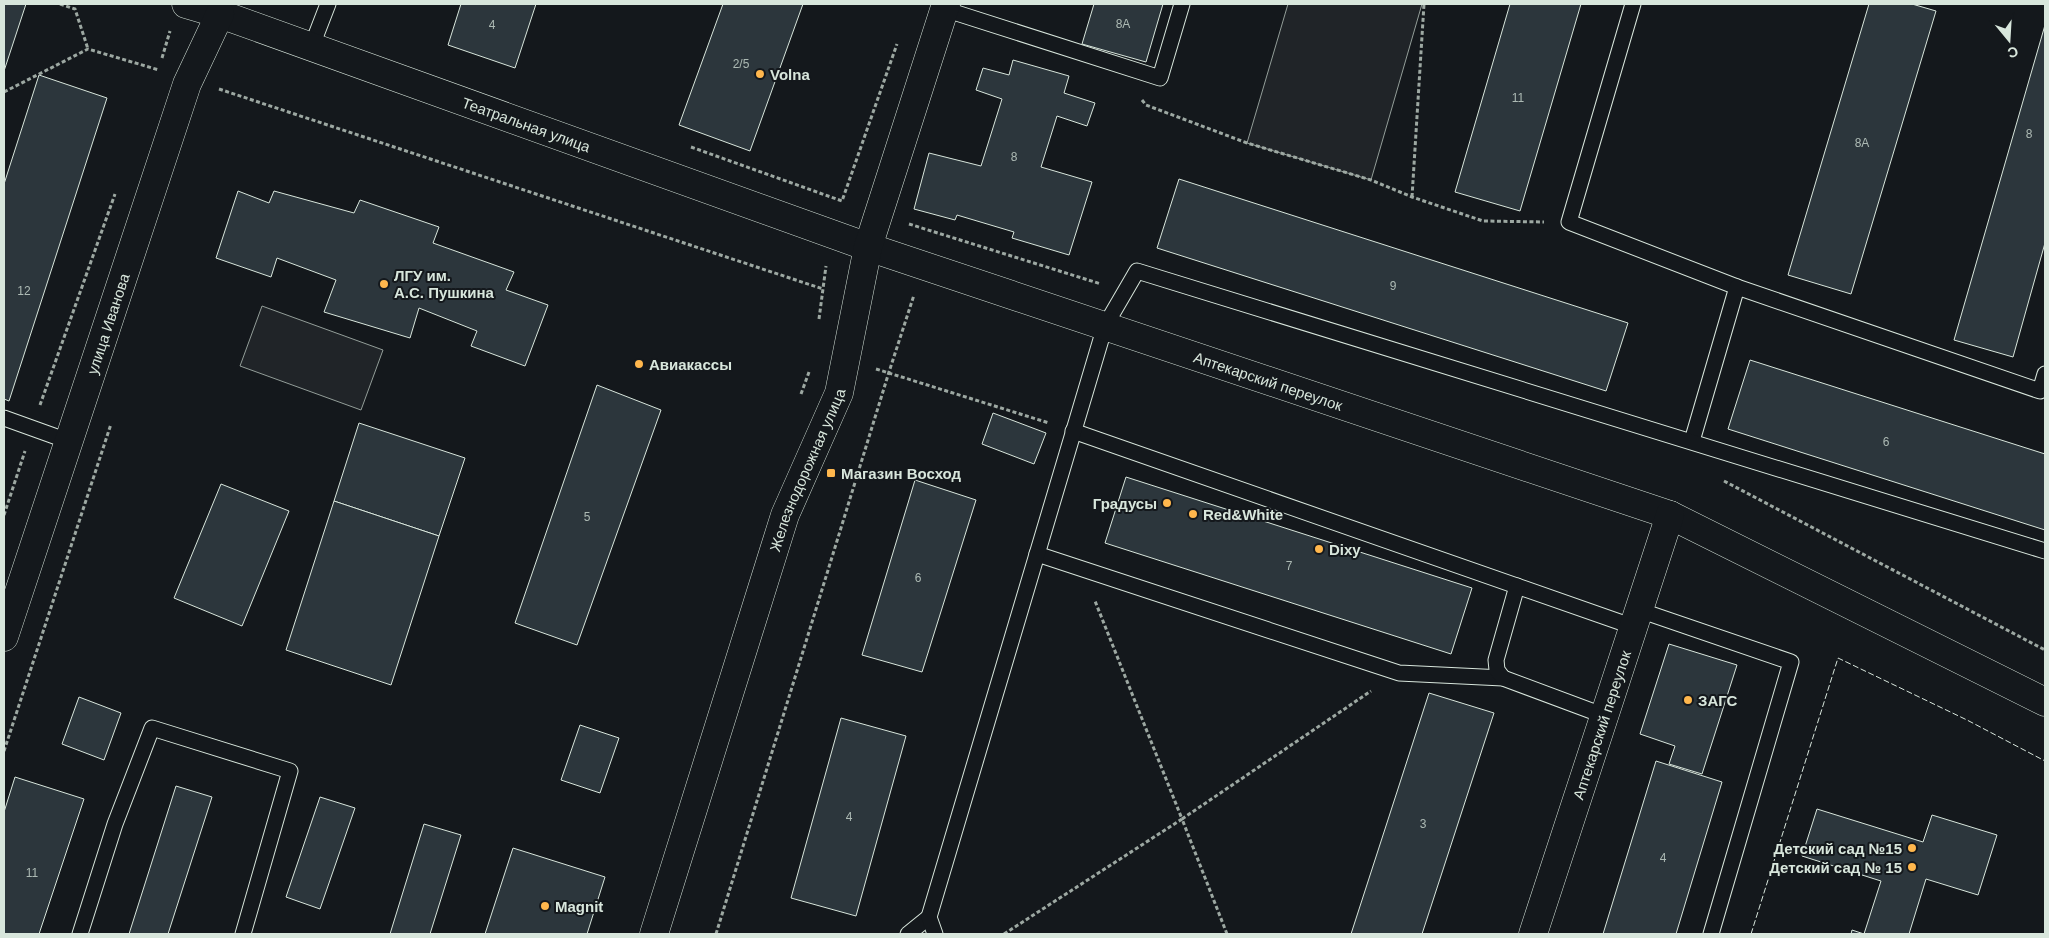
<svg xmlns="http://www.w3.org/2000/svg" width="2049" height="938" font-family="Arial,sans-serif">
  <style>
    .green { fill: #202428; stroke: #939e99 }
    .building { fill: #2c363c; stroke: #d8e6dc }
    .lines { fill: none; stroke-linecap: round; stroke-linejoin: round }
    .service-casing { stroke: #d8e6dc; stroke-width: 17 }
    .minor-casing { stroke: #d8e6dc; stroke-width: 29 }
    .path { stroke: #9da8a2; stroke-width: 3; stroke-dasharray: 4 2.5; stroke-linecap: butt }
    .service { stroke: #14181c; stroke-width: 15 }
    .minor { stroke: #14181c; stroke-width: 28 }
    .fence { stroke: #d8e6dc; stroke-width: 1; stroke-dasharray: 6 2.5; stroke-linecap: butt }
    .poi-dot { fill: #ffb74d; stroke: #14181c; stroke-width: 2 }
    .labels { text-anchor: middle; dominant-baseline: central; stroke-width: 4; stroke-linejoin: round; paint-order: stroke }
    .number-label { font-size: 12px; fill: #adbab4 }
    .poi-label { font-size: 15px; font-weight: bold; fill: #d8e6dc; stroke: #14181c; text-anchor: start }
    .street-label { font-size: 15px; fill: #d8e6dc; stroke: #14181c }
  </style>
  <rect width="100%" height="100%" fill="#14181c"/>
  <g class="green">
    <polygon points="1288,4 1422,4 1371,180 1247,143"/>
    <polygon points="262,306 383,350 361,410 240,366"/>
  </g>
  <g class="building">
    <polygon points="4,4 26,4 4,71"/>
    <polygon points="461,4 536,4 515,68 448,45"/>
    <polygon points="723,4 803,4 750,151 679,125"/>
    <polygon points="1094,4 1163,4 1146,62 1082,44"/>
    <polygon points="1510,4 1581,4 1520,211 1455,192"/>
    <polygon points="1869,4 1912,4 1936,11 1851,294 1788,275"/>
    <polygon points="2045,25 2045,243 2013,357 1954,340"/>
    <polygon points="1013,60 1069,76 1064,93 1095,103 1087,126 1057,116 1041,167 1092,182 1069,255 1012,238 1014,232 957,215 955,220 914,209 929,153 981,166 1002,99 976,90 983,68 1009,75"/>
    <polygon points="39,75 107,98 9,401 4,399 4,184"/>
    <polygon points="1179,179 1628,323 1606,391 1157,248"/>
    <polygon points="238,191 269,203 274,191 354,213 360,200 439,227 433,243 514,272 506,290 548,305 525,366 471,346 477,331 419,308 410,338 324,312 336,280 277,258 271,277 216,258"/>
    <polygon points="1750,360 2045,454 2045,530 1728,429"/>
    <polygon points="597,385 661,410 577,645 515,623"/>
    <polygon points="993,413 1046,433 1034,464 982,444"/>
    <polygon points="359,423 465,458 439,536 334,501"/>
    <polygon points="1126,477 1472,588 1451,654 1105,543"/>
    <polygon points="915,480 976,500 922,672 862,655"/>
    <polygon points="221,484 289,511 242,626 174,598"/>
    <polygon points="334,501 439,536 391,685 286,650"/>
    <polygon points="1669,644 1737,665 1702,774 1669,764 1675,746 1640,734"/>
    <polygon points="1429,693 1494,713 1422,934 1351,934"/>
    <polygon points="79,697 121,713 104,760 62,744"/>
    <polygon points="841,718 906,736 856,916 791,898"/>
    <polygon points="580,725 619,738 600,793 561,780"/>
    <polygon points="1656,761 1722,782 1676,934 1603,934"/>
    <polygon points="15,777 84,799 39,934 4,934 4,812"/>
    <polygon points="176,786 212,797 168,934 129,934"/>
    <polygon points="320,797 355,808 320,909 286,897"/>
    <polygon points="1817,809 1923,842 1932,815 1997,835 1978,895 1926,879 1909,934 1851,934 1852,930 1864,934 1881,881 1802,856"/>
    <polygon points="424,824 461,835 430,934 390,934"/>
    <polygon points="513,848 605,877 587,934 485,934"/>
  </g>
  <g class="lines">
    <g class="service-casing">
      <g id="service">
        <polyline points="1633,4 1569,222 1737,287"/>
        <polyline points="944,9 1160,78 1182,4"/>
        <polyline points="311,48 328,4"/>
        <polyline points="4,418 68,441"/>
        <polyline points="1073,431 1634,627"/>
        <polyline points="1692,441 1737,287 2040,391 2045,374"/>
        <polyline points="1037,554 1399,673 1503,678 1605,716"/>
        <polyline points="1639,610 1791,662 1711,934"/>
        <polyline points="1503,678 1497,670 1496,660 1517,586"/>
        <polyline points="80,934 115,824 152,728 290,771 243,934"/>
        <polyline points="908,934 929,917"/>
        <polyline points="935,934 929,917 1105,326 1137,271 2045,551"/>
      </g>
    </g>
    <g class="minor-casing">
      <g id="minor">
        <path id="s1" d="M186,4l34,10 648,233 802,268 375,187"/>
        <path id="s2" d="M4,637l183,-553 33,-70"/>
        <path id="s3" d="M654,934l131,-419 54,-122 29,-146 78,-243"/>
        <path id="s4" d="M1533,934l137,-419"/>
      </g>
    </g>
    <g class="path">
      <polyline points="60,4 75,9 88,49"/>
      <polyline points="162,58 170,31"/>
      <polyline points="219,89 823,289"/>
      <polyline points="4,92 88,49 159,70"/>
      <polyline points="1142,100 1146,105 1247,143 1371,180 1412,197 1483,221 1544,222"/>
      <polyline points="691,147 842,201 897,44"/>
      <polyline points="1412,197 1424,4"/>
      <polyline points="909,224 1101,284"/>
      <polyline points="819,319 826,266"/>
      <polyline points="876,369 1049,423"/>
      <polyline points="801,394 809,372"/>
      <polyline points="40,405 115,194"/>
      <polyline points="1724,481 2045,650"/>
      <polyline points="4,515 25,451"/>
      <polyline points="4,751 111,424"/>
      <polyline points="716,934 889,372 914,295"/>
      <polyline points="1004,934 1182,819 1095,601"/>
      <polyline points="1227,934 1182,819 1371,691"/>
    </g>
    <use href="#service" class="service"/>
    <use href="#minor" class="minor"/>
    <polyline class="fence" points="1751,934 1838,658 1967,720 2045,761"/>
  </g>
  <g class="poi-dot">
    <circle cx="760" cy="74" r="5"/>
    <circle cx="384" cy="284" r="5"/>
    <circle cx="639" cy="364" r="5"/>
    <rect x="826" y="468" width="10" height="10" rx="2.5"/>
    <circle cx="1167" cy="503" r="5"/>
    <circle cx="1193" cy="514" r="5"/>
    <circle cx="1319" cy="549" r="5"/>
    <circle cx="1688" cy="700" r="5"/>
    <circle cx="1912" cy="848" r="5"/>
    <circle cx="1912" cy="867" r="5"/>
    <circle cx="545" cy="906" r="5"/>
  </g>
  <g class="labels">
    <g class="number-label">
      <text x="1123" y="24">8А</text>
      <text x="492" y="25">4</text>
      <text x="741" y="64">2/5</text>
      <text x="1518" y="98">11</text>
      <text x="2029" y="134">8</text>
      <text x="1862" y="143">8А</text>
      <text x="1014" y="157">8</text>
      <text x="1393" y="286">9</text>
      <text x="24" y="291">12</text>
      <text x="1886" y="442">6</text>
      <text x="587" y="517">5</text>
      <text x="1289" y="566">7</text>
      <text x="918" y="578">6</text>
      <text x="849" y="817">4</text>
      <text x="1423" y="824">3</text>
      <text x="1663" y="858">4</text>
      <text x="32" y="873">11</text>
    </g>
    <g class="poi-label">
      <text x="770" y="74">Volna</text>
      <text x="394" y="275">ЛГУ им.<tspan x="394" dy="17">А.С. Пушкина</tspan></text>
      <text x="649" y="364">Авиакассы</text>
      <text x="841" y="473">Магазин Восход</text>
      <text x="1157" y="503" text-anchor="end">Градусы</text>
      <text x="1203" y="514">Red&amp;White</text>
      <text x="1329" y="549">Dixy</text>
      <text x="1698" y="700">ЗАГС</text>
      <text x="1902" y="848" text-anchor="end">Детский сад №15</text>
      <text x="1902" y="867" text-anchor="end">Детский сад № 15</text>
      <text x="555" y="906">Magnit</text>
    </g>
    <g class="street-label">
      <text stroke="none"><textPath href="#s1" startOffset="361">Театральная улица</textPath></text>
      <text stroke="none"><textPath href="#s2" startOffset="330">улица Иванова</textPath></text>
      <text stroke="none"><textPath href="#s1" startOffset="1146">Аптекарский переулок</textPath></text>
      <text stroke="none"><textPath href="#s3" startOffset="489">Железнодорожная улица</textPath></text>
      <text stroke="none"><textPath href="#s4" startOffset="220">Аптекарский переулок</textPath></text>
    </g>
  </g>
  <rect width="2049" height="938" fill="none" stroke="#d8e6dc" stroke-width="10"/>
  <g transform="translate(2009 40) rotate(162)" stroke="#14181c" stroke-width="4" paint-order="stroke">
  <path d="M0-4L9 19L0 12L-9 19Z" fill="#d8e6dc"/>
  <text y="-8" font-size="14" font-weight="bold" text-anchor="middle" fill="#d8e6dc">С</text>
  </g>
</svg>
